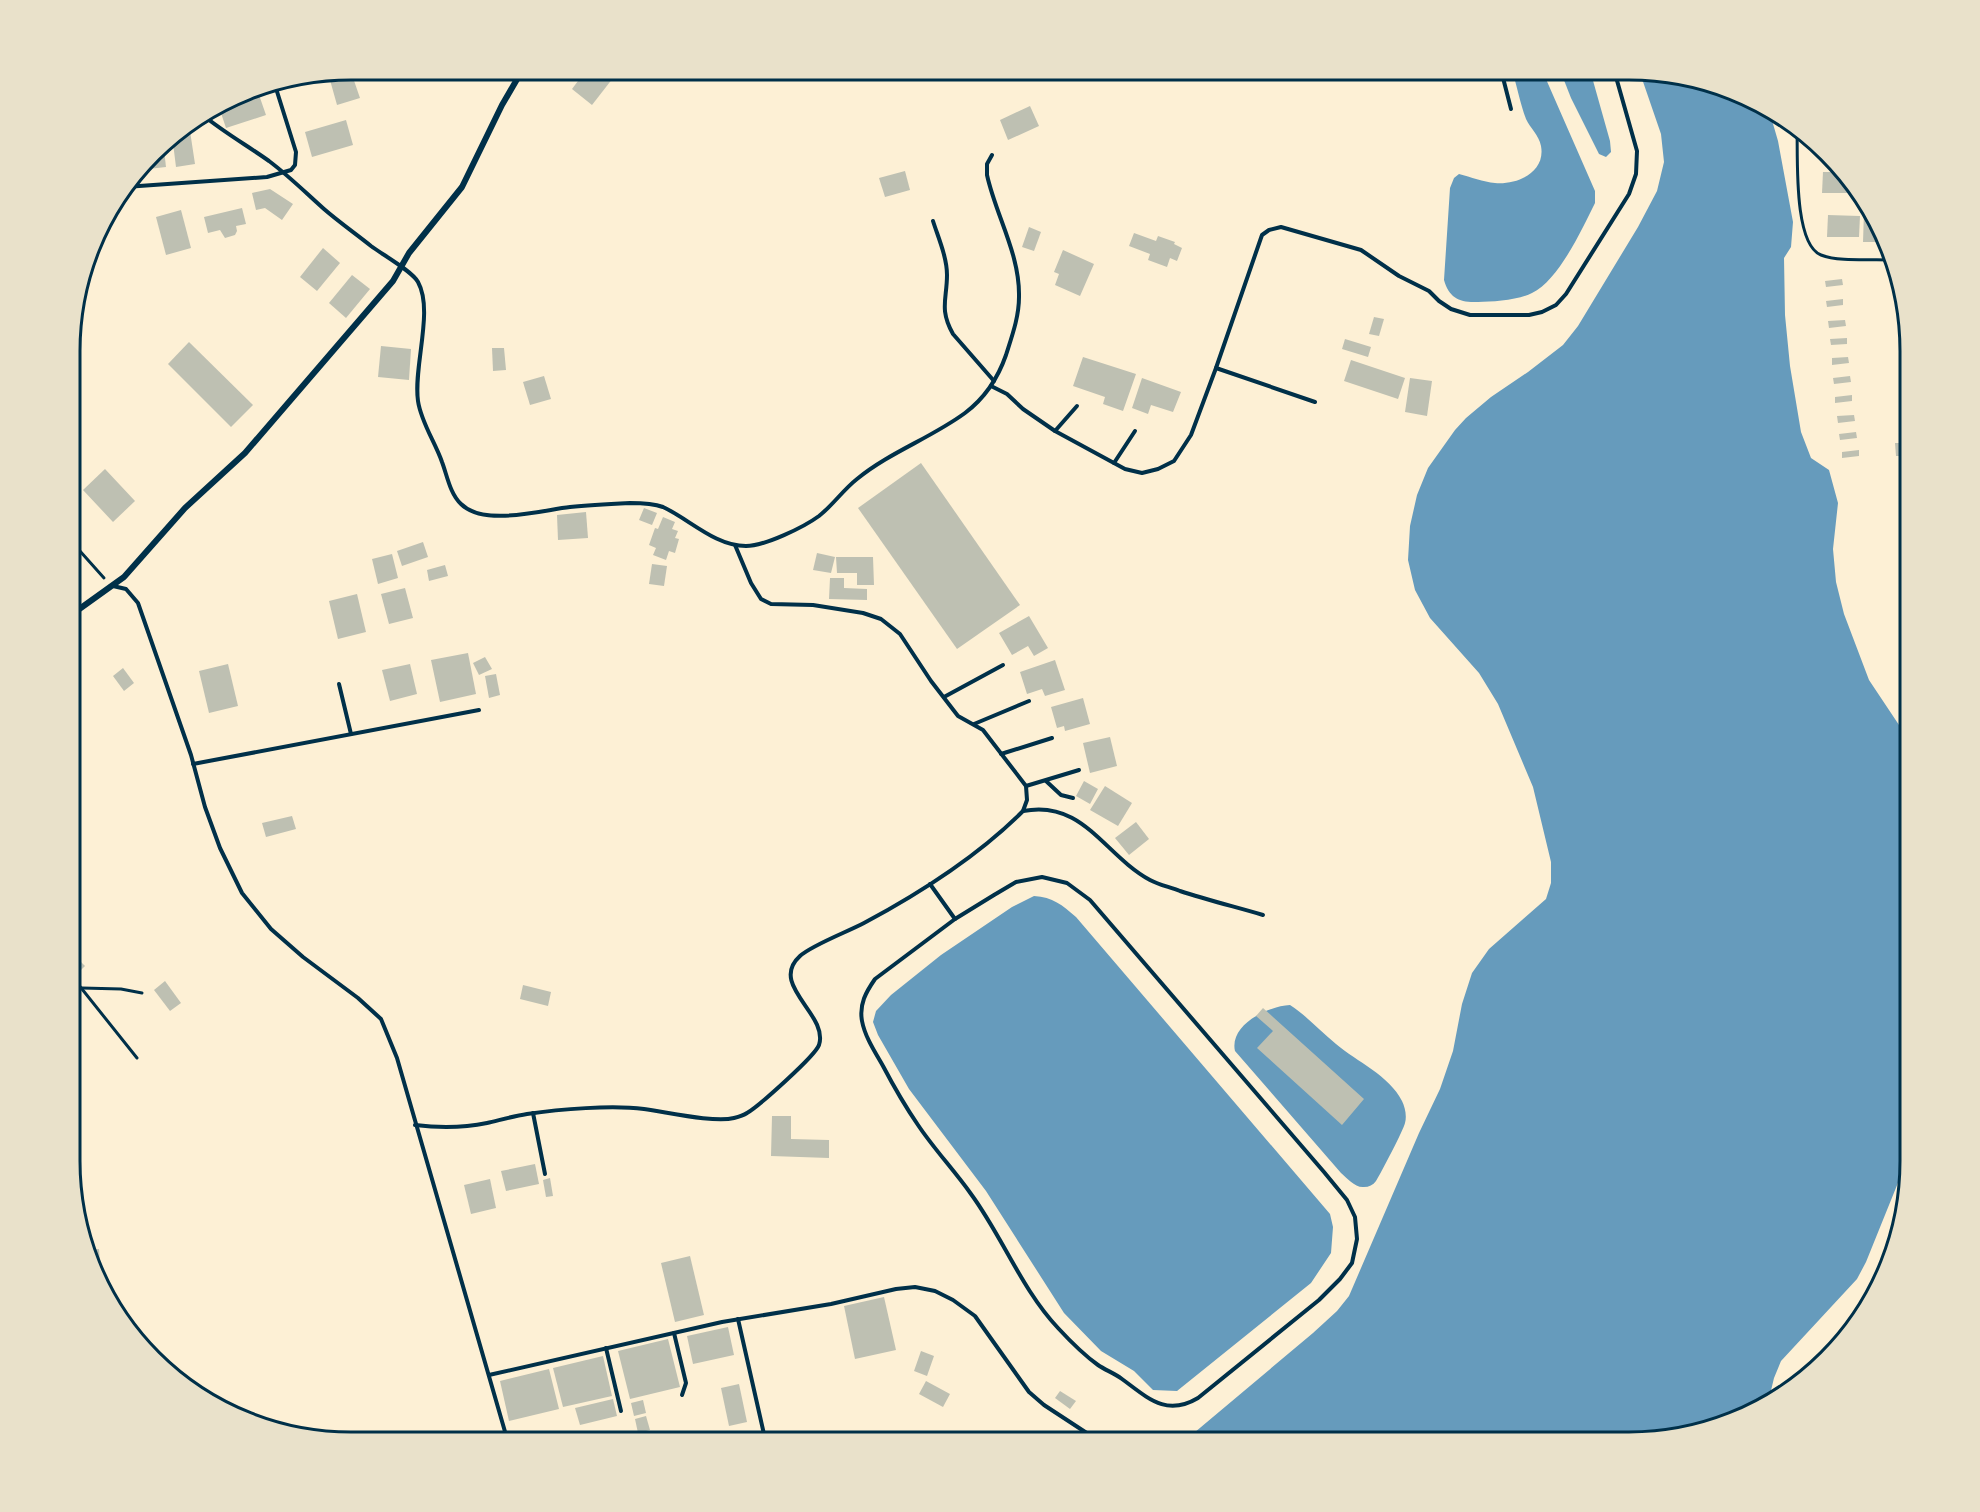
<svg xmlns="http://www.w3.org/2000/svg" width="1980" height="1512" font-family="Karla,sans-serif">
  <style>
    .water { fill: #669bbc }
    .building { fill: #bec0b2 }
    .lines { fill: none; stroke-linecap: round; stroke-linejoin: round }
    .path { stroke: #003049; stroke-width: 3 }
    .service { stroke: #003049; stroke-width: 4 }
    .minor { stroke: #003049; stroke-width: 6 }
    .rim { fill: none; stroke: #003049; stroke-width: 3 }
  </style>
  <rect width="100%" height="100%" fill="#fdf0d5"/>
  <g class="water">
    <path d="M1512,70h30l53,121v12c-13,26 -36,77 -63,90 -13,7 -39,9 -54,9 -18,1 -29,-4 -34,-22l6,-92 4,-10 5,-4c12,3 24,8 36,9 21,2 51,-10 46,-37 -2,-11 -11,-18 -15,-27 -6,-16 -9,-33 -14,-49z"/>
    <polygon points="1560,70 1590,70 1610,141 1611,152 1606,157 1599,154 1571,98"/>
    <polygon points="1639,70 1648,70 1737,90 1769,110 1778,141 1793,222 1791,247 1784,258 1785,315 1790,366 1801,432 1811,458 1829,470 1838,503 1833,549 1836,582 1844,614 1869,680 1911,743 1910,1153 1866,1262 1857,1279 1781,1361 1774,1378 1768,1403 1754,1414 1630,1443 1182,1443 1313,1333 1337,1311 1349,1296 1419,1133 1440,1089 1453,1051 1462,1004 1472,973 1489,949 1546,899 1551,883 1551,862 1533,787 1498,704 1479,673 1430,618 1415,590 1408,560 1410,526 1417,495 1428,468 1455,430 1466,418 1491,397 1528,372 1563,345 1578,326 1638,227 1657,191 1664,162 1661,134"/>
    <path d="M1034,896c19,1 28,9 42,21l254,297 3,13 -2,26 -20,30 -134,108 -24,-1 -19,-19 -33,-20 -37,-38 -78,-122 -77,-102 -31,-54 -5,-13 3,-11 15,-16 50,-40 71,-48z"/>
    <path d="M1290,1005c17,11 30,26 46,39 21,18 53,31 66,57 3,6 5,15 3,22 -1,6 -25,52 -29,58 -3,4 -7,6 -12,6 -9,1 -17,-9 -23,-14l-106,-122c-6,-26 33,-45 55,-46z"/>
  </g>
  <g class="building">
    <polygon points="350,69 360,98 337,105 328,73"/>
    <polygon points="587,69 620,69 592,105 572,89"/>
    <polygon points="258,92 266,115 226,128 219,107 229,101"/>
    <polygon points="1030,106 1039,126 1008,140 1000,120"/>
    <polygon points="346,120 353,145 312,157 305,132"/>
    <polygon points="182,129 182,132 190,131 195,164 176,167 172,135"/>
    <polygon points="163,141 166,167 139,170 160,144"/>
    <polygon points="905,171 910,190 885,197 879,178"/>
    <polygon points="1823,172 1841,172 1854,189 1854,193 1822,193"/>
    <polygon points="270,189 293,204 282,220 265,208 256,210 252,193"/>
    <polygon points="242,208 246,224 236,226 237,231 235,235 225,238 220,230 208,233 204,217"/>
    <polygon points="181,210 191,248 166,255 156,217"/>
    <polygon points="1864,211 1871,212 1882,226 1886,242 1863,242"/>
    <polygon points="1828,215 1860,216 1859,237 1827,237"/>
    <polygon points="1029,227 1041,232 1034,251 1022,247"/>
    <polygon points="1134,233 1156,241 1158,236 1175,242 1174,244 1182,248 1177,261 1170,258 1167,267 1148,260 1150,254 1129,246"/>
    <polygon points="323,248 340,263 317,291 300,277"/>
    <polygon points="1063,250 1094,264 1080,296 1055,285 1059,274 1054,272"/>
    <polygon points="352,275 370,289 346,318 329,303"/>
    <polygon points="1842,279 1843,285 1826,287 1825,281"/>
    <polygon points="1843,299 1843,305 1827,307 1826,301"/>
    <polygon points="1903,315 1906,330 1902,330"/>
    <polygon points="1374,317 1384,319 1379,336 1369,334"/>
    <polygon points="1845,320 1846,326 1829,328 1828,321"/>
    <polygon points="1847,338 1847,344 1831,345 1830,339"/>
    <polygon points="1345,339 1371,347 1368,357 1342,349"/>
    <polygon points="189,342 253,405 231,427 168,364"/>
    <polygon points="381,346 411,349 409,380 378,377"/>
    <polygon points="492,348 504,348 506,370 493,371"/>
    <polygon points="1083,357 1136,374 1123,411 1103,404 1105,397 1073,386"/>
    <polygon points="1848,357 1849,363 1832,365 1832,358"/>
    <polygon points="1351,360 1405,378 1398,399 1344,381"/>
    <polygon points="544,376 551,399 530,405 523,382"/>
    <polygon points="1850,376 1851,382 1834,384 1833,378"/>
    <polygon points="1142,378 1181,392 1173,412 1151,405 1148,414 1132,408"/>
    <polygon points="1410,378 1432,381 1427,416 1405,412"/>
    <polygon points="1852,395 1852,401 1835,403 1835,397"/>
    <polygon points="1854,415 1855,421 1838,423 1837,416"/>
    <polygon points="1856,432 1857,438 1840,440 1839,434"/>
    <polygon points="1895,443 1905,443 1905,456 1896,456"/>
    <rect x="1907" y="444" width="4" height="13"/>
    <polygon points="1859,450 1859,456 1842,458 1842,452"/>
    <polygon points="921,463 1020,605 957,649 858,508"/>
    <polygon points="105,469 135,501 113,522 83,490"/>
    <polygon points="644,508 657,513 652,525 639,520"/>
    <polygon points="586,512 588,538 558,540 557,515"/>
    <polygon points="663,517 675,522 672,529 678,531 675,538 679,539 675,553 669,551 666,560 653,555 656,548 649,545 655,528 658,529"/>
    <polygon points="423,542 428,557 402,566 397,551"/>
    <polygon points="817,553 835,557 831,573 813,570"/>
    <polygon points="392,554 398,578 378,584 372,559"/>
    <polygon points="836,557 873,557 874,585 857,585 857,573 837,573"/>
    <polygon points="652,564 667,566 664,586 649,584"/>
    <polygon points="445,565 448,576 429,581 427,570"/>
    <polygon points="830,578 844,578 844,588 867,589 867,600 829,599"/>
    <polygon points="405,588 413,618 389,624 381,594"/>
    <polygon points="357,594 366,632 338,639 329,601"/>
    <polygon points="1029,616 1048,648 1034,656 1028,646 1012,655 999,633"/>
    <polygon points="468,653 476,694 440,702 431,660"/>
    <polygon points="485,657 492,669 479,675 473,663"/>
    <polygon points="1055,660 1065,690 1045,696 1042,689 1027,694 1020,672"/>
    <polygon points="228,664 238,706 209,713 199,671"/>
    <polygon points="410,664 417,694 390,701 382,670"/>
    <polygon points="123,668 134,683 124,691 113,676"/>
    <polygon points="496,674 500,695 489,698 485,676"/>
    <polygon points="1083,698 1090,724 1065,731 1064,726 1057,728 1051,707"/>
    <polygon points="1110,737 1117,766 1090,773 1083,743"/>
    <polygon points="1084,781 1098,789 1090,804 1076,796"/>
    <polygon points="1105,786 1132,803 1118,826 1090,810"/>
    <polygon points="292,816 296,829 266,837 262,823"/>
    <polygon points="1136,822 1149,839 1129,855 1115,838"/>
    <polygon points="70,951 85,966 77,974 70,968"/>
    <polygon points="165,981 181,1003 170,1011 154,990"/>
    <polygon points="523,985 551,992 548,1006 520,999"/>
    <polygon points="1263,1008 1364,1099 1342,1125 1257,1048 1273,1031 1256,1016"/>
    <polygon points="772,1116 791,1116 791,1139 829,1140 829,1158 771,1156"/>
    <polygon points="535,1164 539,1184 506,1191 501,1171"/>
    <polygon points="550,1178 553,1196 546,1197 543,1180"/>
    <polygon points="490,1179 496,1208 471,1214 464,1185"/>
    <polygon points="99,1249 102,1292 98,1287 88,1250"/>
    <polygon points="690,1256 704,1315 675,1322 661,1263"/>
    <polygon points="884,1297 896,1350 855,1359 844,1306"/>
    <polygon points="728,1327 734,1355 693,1364 687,1336"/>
    <polygon points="668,1339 680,1387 630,1399 618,1351"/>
    <polygon points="921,1351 934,1356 927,1376 914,1371"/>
    <polygon points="603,1356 612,1396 563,1407 553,1368"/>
    <polygon points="549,1369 559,1409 509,1421 500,1381"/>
    <polygon points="926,1381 950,1394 943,1407 919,1394"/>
    <polygon points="739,1384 747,1422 729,1426 721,1388"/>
    <polygon points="1060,1391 1076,1401 1070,1409 1055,1398"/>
    <polygon points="613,1399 617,1416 580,1425 575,1408"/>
    <polygon points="643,1400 646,1413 634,1416 631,1403"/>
    <polygon points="646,1416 650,1430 638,1433 635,1419"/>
    <polygon points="646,1435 647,1443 638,1443 637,1437"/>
  </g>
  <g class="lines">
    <g class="path">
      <path d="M1797,128c1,27 -4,116 24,127 17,7 50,4 69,5"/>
      <polyline points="71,541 104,578"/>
      <polyline points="70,974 137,1058"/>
      <polyline points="82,988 121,989 142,993"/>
    </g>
    <g class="service">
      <polyline points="1501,70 1511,109"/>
      <path d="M204,116c21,17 44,30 65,45 20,15 37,32 55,48 15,13 32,25 47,37 12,9 41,25 47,36 16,29 -5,85 0,119 3,21 17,41 24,61 5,13 8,32 19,42 23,23 81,6 109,3 20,-2 40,-3 60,-4 11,0 22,0 33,4 26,12 52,39 83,39 19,0 58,-19 73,-30 14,-11 24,-26 38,-37 33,-27 74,-41 108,-66 20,-15 33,-35 41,-58 6,-19 13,-38 13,-58 1,-43 -23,-81 -32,-122v-11l5,-9"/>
      <polyline points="125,187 267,177 291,170 295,165 296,152 274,82"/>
      <path d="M933,221c5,16 14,36 14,54 0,24 -8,34 6,59l41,47"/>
      <polyline points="1216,368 1315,402"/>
      <polyline points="991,386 1007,394 1023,409 1055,431 1125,469 1142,473 1158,469 1174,461 1191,435 1216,368 1262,235 1269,230 1281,227 1361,250 1399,276 1429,291 1439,301 1451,309 1470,315 1529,315 1542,312 1556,305 1566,294 1629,194 1636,174 1637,151 1614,70"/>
      <polyline points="1055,431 1077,406"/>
      <polyline points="1114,463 1135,431"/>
      <polyline points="113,586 126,589 138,603 191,755 205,807 220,848 242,893 271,929 303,957 358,998 381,1019 397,1058 508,1442"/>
      <polyline points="339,684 351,734"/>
      <polyline points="944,697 1003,665"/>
      <polyline points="974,724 1029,701"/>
      <polyline points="1001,754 1052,738"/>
      <polyline points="193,764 479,710"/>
      <polyline points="1046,781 1061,795 1073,798"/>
      <polyline points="1026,786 1079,770"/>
      <path d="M1023,811c60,-12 81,44 127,69 9,5 20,7 30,11 27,9 56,16 83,24"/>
      <path d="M1042,877l25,6 23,17 234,272 23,28 8,17 2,22 -5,24 -12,16 -21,21 -121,98c-32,19 -50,0 -76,-19 -8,-6 -17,-9 -24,-14 -14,-10 -28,-24 -40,-37 -36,-38 -56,-92 -87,-134 -17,-24 -37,-45 -53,-69 -13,-19 -24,-38 -35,-59 -8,-14 -18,-29 -21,-45 -3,-17 4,-29 13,-42l80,-60 39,-24 22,-13z"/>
      <polyline points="930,884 955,919"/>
      <polyline points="533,1113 545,1174"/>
      <path d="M415,1125c24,3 48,3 72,-2 13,-3 27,-7 40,-9 33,-5 85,-9 117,-5 23,3 70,14 90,9 4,-1 10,-3 13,-5 12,-7 68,-57 72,-68 10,-31 -51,-60 -19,-89 12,-11 47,-24 64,-33 56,-30 113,-66 159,-112l4,-11 -1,-14 -43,-56 -25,-14 -27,-35 -31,-47 -19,-15 -18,-6 -50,-8 -42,-1 -10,-5 -10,-16 -16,-38"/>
      <polyline points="738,1319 766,1443"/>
      <polyline points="674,1333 686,1383 682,1395"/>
      <polyline points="606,1348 621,1411"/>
      <polyline points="489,1375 722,1322 831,1304 896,1289 915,1287 935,1291 953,1300 975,1316 1029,1392 1044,1405 1102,1443"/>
    </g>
    <polyline class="minor" points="71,615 124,577 185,508 245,453 393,281 409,253 462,187 502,105 523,69"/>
  </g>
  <path d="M0 0H1980V1512H0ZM351 80H1629A271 271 0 0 1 1900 351V1161A271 271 0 0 1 1629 1432H351A271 271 0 0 1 80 1161V351A271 271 0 0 1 351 80Z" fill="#e9e1ca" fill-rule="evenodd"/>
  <path class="rim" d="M351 80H1629A271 271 0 0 1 1900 351V1161A271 271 0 0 1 1629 1432H351A271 271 0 0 1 80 1161V351A271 271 0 0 1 351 80Z"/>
</svg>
